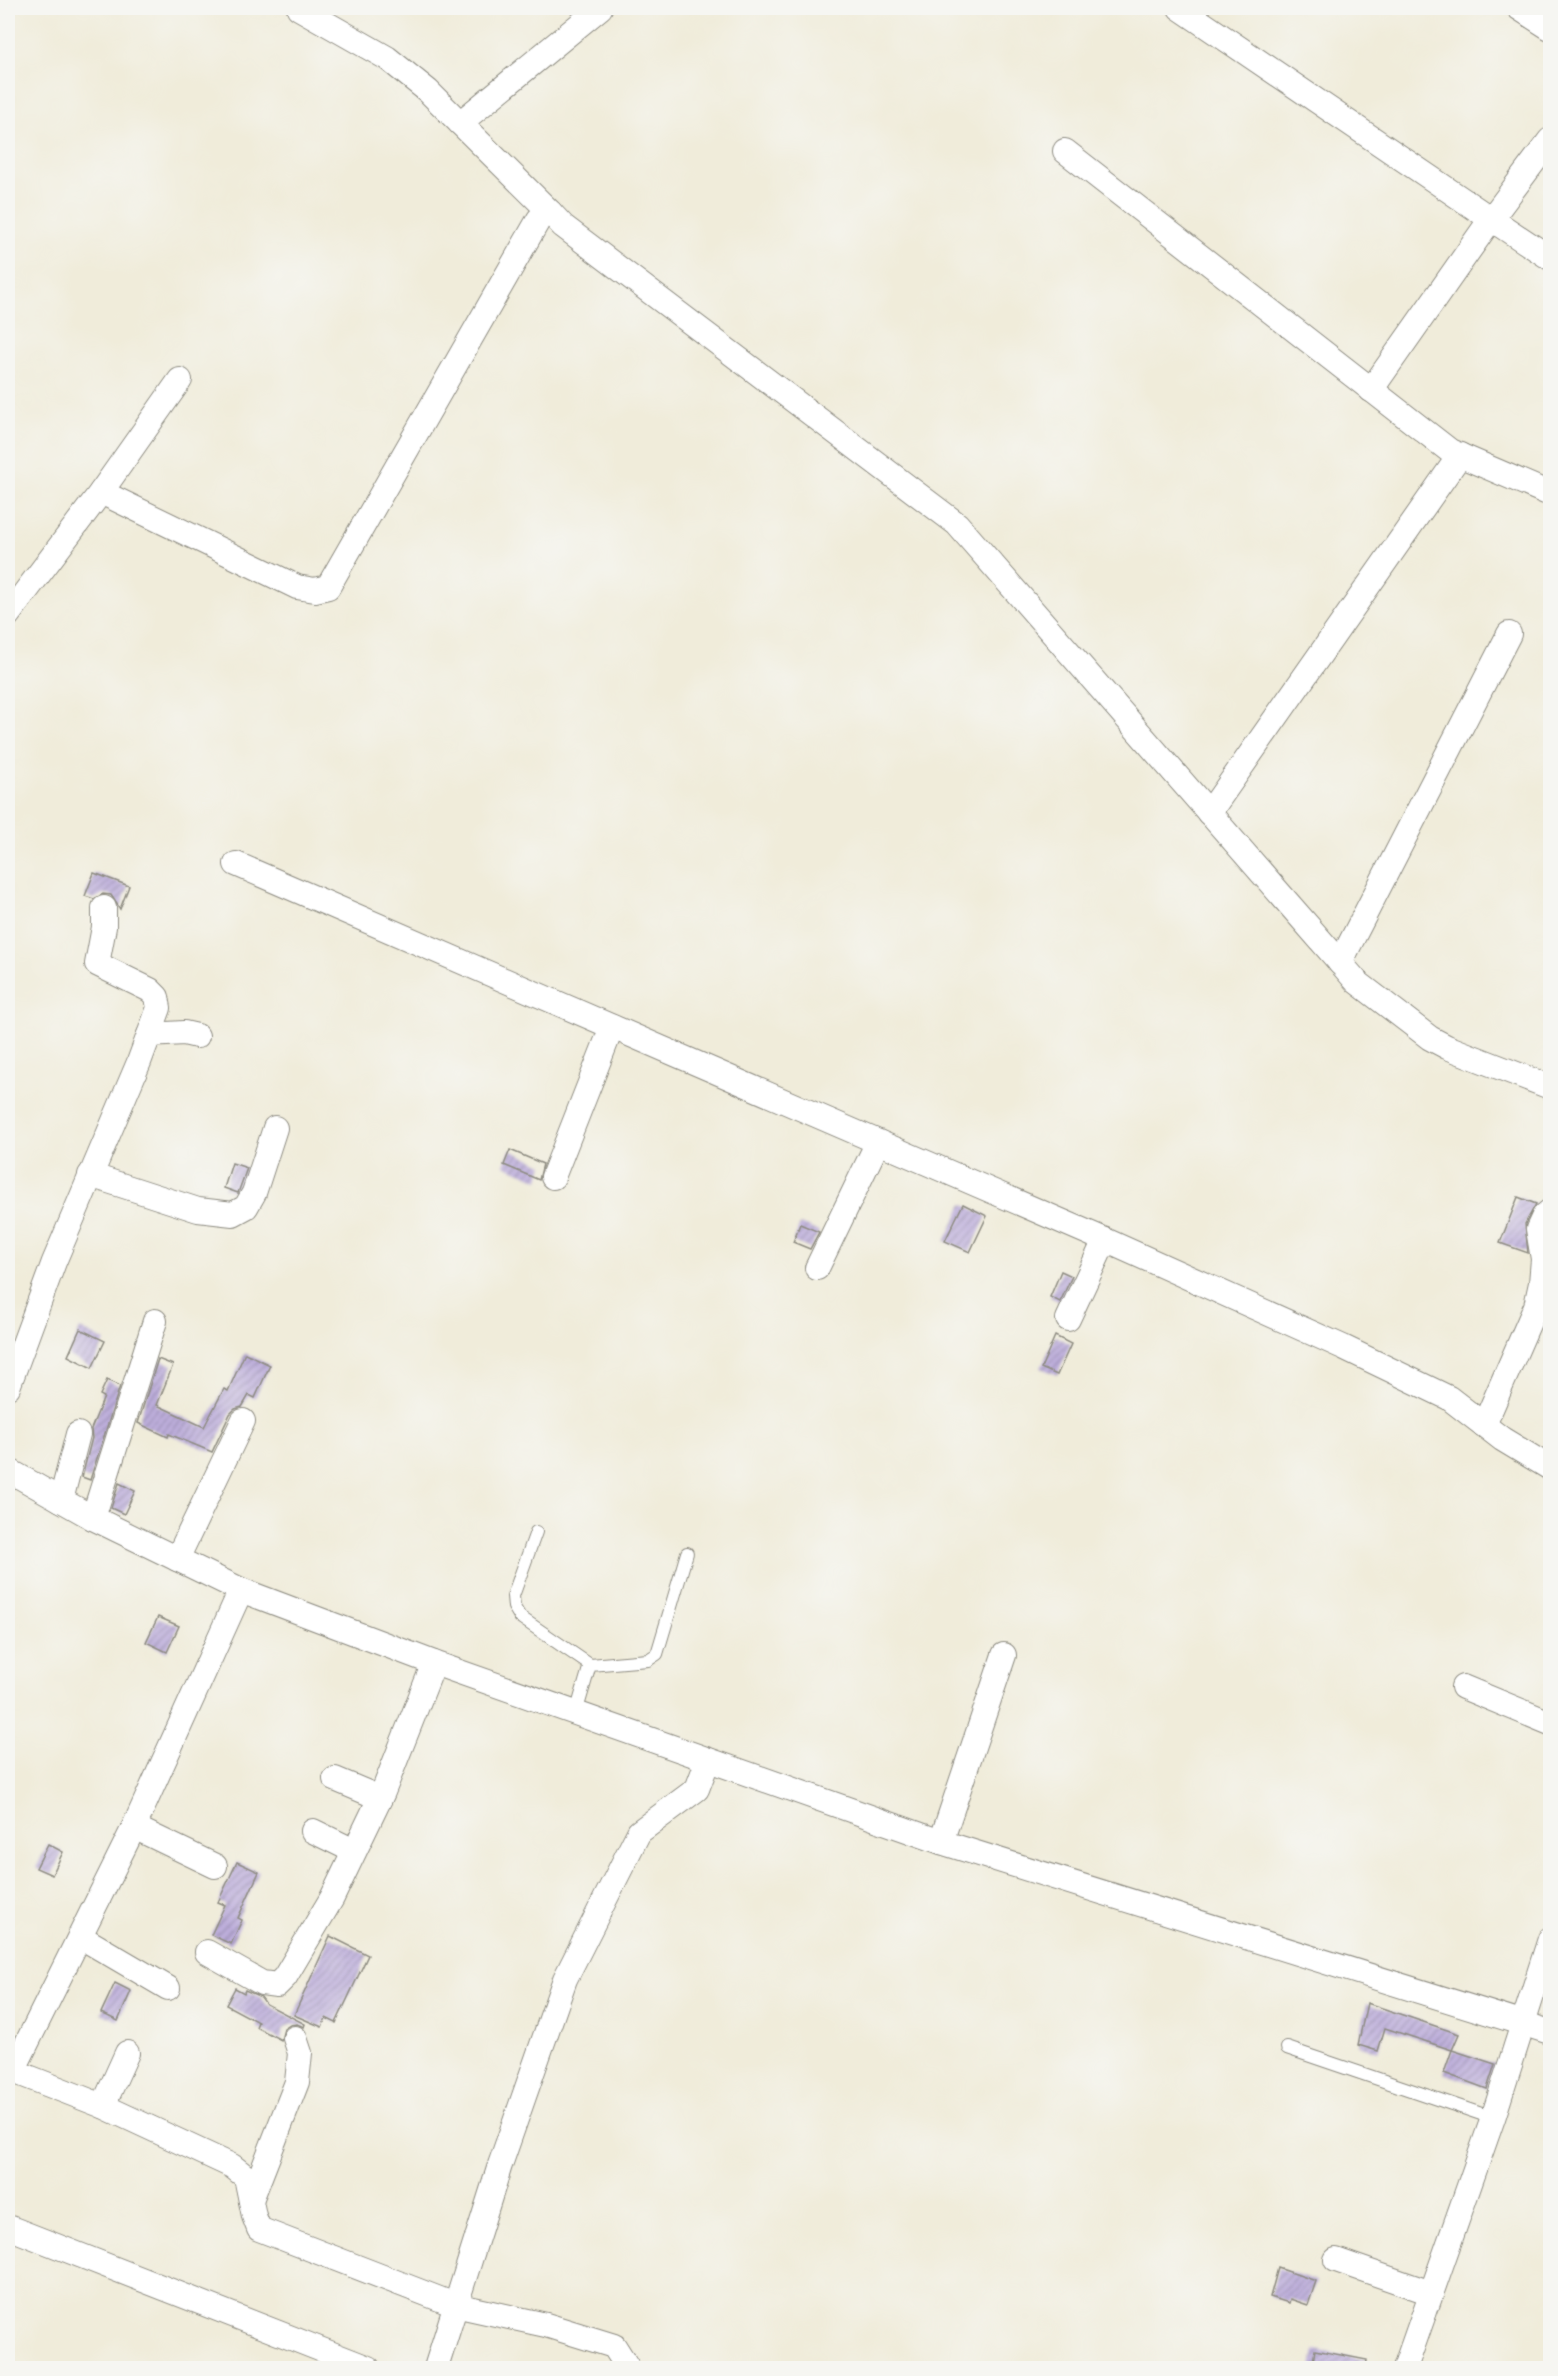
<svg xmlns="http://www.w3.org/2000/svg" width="1558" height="2376" font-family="'Gochi Hand',sans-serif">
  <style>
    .building { fill: url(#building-hatch) }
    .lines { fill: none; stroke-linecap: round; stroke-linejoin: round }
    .service-casing { stroke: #8e8c82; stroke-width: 14 }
    .minor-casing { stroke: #8e8c82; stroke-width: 26 }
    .service { stroke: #fff; stroke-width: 12 }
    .minor { stroke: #fff; stroke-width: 24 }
  </style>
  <defs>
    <pattern id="building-hatch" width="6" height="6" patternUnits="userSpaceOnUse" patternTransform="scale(1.5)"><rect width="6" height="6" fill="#bdaedb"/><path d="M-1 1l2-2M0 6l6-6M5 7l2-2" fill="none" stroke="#9a8eb2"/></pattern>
  </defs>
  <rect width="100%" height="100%" fill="#f6f6f2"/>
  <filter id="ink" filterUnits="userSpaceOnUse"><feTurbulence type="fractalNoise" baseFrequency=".0167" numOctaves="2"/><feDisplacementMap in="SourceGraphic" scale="12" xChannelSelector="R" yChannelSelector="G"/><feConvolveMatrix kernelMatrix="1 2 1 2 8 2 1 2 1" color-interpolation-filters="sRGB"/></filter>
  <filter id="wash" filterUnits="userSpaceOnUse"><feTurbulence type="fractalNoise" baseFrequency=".008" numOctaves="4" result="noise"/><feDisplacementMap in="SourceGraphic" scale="24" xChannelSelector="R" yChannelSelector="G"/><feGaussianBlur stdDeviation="1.35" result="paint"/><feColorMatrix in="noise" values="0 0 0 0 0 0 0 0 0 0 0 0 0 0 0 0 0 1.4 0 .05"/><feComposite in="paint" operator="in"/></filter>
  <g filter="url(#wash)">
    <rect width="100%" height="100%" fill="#f0ecda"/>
    <g id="blocks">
      <g class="building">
        <polygon points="94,873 129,886 120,909 111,895 103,894 94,899 85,896"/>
        <polygon points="510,1150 543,1164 539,1180 504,1165"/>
        <polygon points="232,1163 247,1168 238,1193 224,1188"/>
        <polygon points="1518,1197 1536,1204 1525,1224 1528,1253 1500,1243"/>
        <polygon points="963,1204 987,1216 970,1252 945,1241"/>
        <polygon points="800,1224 819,1232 810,1249 793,1242"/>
        <polygon points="1061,1271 1072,1276 1060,1302 1050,1297"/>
        <polygon points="80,1329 105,1341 92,1368 68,1356"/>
        <polygon points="1055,1336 1071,1344 1057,1375 1041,1368"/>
        <polygon points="245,1353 270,1365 255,1398 249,1395 242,1407 235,1409 230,1414 212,1452 169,1434 168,1437 138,1423 158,1359 173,1365 157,1405 204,1427 224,1389 228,1391"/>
        <polygon points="107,1380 120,1386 90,1480 82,1477 92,1438 91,1429 104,1397 100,1395"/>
        <polygon points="119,1483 135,1491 124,1514 111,1508"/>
        <polygon points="158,1617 179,1626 167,1652 146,1642"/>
        <polygon points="48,1844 63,1852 52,1875 36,1868"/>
        <polygon points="237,1862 259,1872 238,1918 242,1920 231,1944 211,1935 225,1905 218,1902"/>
        <polygon points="330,1936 368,1955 336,2023 326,2018 322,2027 294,2015"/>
        <polygon points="115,1983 131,1991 118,2021 101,2013"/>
        <polygon points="235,1988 244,1993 245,1990 261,1997 266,2004 305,2024 304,2027 297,2024 290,2025 284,2029 281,2040 256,2027 258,2022 226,2005"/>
        <polygon points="1367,2003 1459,2034 1452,2050 1385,2028 1378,2051 1358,2045"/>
        <polygon points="1452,2050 1495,2064 1487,2089 1444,2073"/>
        <polygon points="1278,2268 1316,2281 1308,2305 1290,2299 1289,2303 1270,2297"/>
        <polygon points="1315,2350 1367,2360 1366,2368 1312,2368"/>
      </g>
    </g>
  </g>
  <g filter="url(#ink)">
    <use href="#blocks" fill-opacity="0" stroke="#8e8c82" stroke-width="1.5"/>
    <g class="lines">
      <g class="service-casing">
        <g id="service">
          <polyline points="536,1532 513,1596 514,1607 520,1617 590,1665"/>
          <polyline points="576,1713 590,1665 648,1660 657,1654 687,1553"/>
          <polyline points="1287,2048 1493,2118"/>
        </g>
      </g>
      <g class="minor-casing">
        <g id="minor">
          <polyline points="299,8 387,58 428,91 460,123"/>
          <polyline points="1180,8 1491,219 1550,258"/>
          <polyline points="1519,8 1550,28"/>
          <polyline points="1065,151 1450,451 1550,494"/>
          <polyline points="550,212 460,123 600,8"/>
          <polyline points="1371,390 1491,219 1550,140"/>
          <polyline points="101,492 297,587 315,590 328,587 539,219 550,212 563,226 957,524 1357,982 1430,1038 1447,1047 1550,1087"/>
          <polyline points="8,615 101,492 180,380"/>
          <polyline points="1209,813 1460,455"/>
          <polyline points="236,864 1105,1240 1343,1347 1449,1398 1502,1439 1550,1468"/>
          <polyline points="1340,963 1509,634"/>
          <polyline points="149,1035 184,1033 197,1036"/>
          <polyline points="90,1175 198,1210 233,1214 246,1207 254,1193 275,1128"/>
          <polyline points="553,1177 612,1027"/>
          <polyline points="817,1268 878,1142"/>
          <polyline points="1068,1319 1105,1240"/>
          <polyline points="8,1387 54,1262 139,1062 159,1008 157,997 150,990 97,964 104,927 104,908"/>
          <polyline points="1484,1425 1536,1306 1541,1283 1543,1259 1538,1229 1544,1216 1550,1211"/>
          <polyline points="8,1470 93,1518 241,1590 434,1663 941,1842 1550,2032"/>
          <polyline points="61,1500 78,1434"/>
          <polyline points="93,1518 155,1321"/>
          <polyline points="177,1559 243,1421"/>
          <polyline points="241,1590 134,1827 13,2071 103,2106 232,2166 246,2177 254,2216 259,2229 455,2305 546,2325 614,2346 628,2368"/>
          <polyline points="1463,1687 1550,1723"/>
          <polyline points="335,1779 380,1798"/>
          <polyline points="134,1827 215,1866"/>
          <polyline points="313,1831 354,1851"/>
          <polyline points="941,1842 1004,1655"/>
          <polyline points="81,1937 168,1988"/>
          <polyline points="207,1952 262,1983 277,1985 285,1977 332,1898 383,1792 434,1663"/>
          <polyline points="103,2106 127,2053"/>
          <polyline points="251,2200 297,2082 300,2053 295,2038"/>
          <polyline points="8,2227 368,2368"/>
          <polyline points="1336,2260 1431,2293"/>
          <polyline points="436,2368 500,2165 565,1979 639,1832 697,1789 708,1760"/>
          <polyline points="1405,2368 1493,2118 1550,1939"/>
        </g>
      </g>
      <use href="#service" class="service"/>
      <use href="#minor" class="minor"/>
    </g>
  </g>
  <rect width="1558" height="2376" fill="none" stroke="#f6f6f2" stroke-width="30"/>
</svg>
